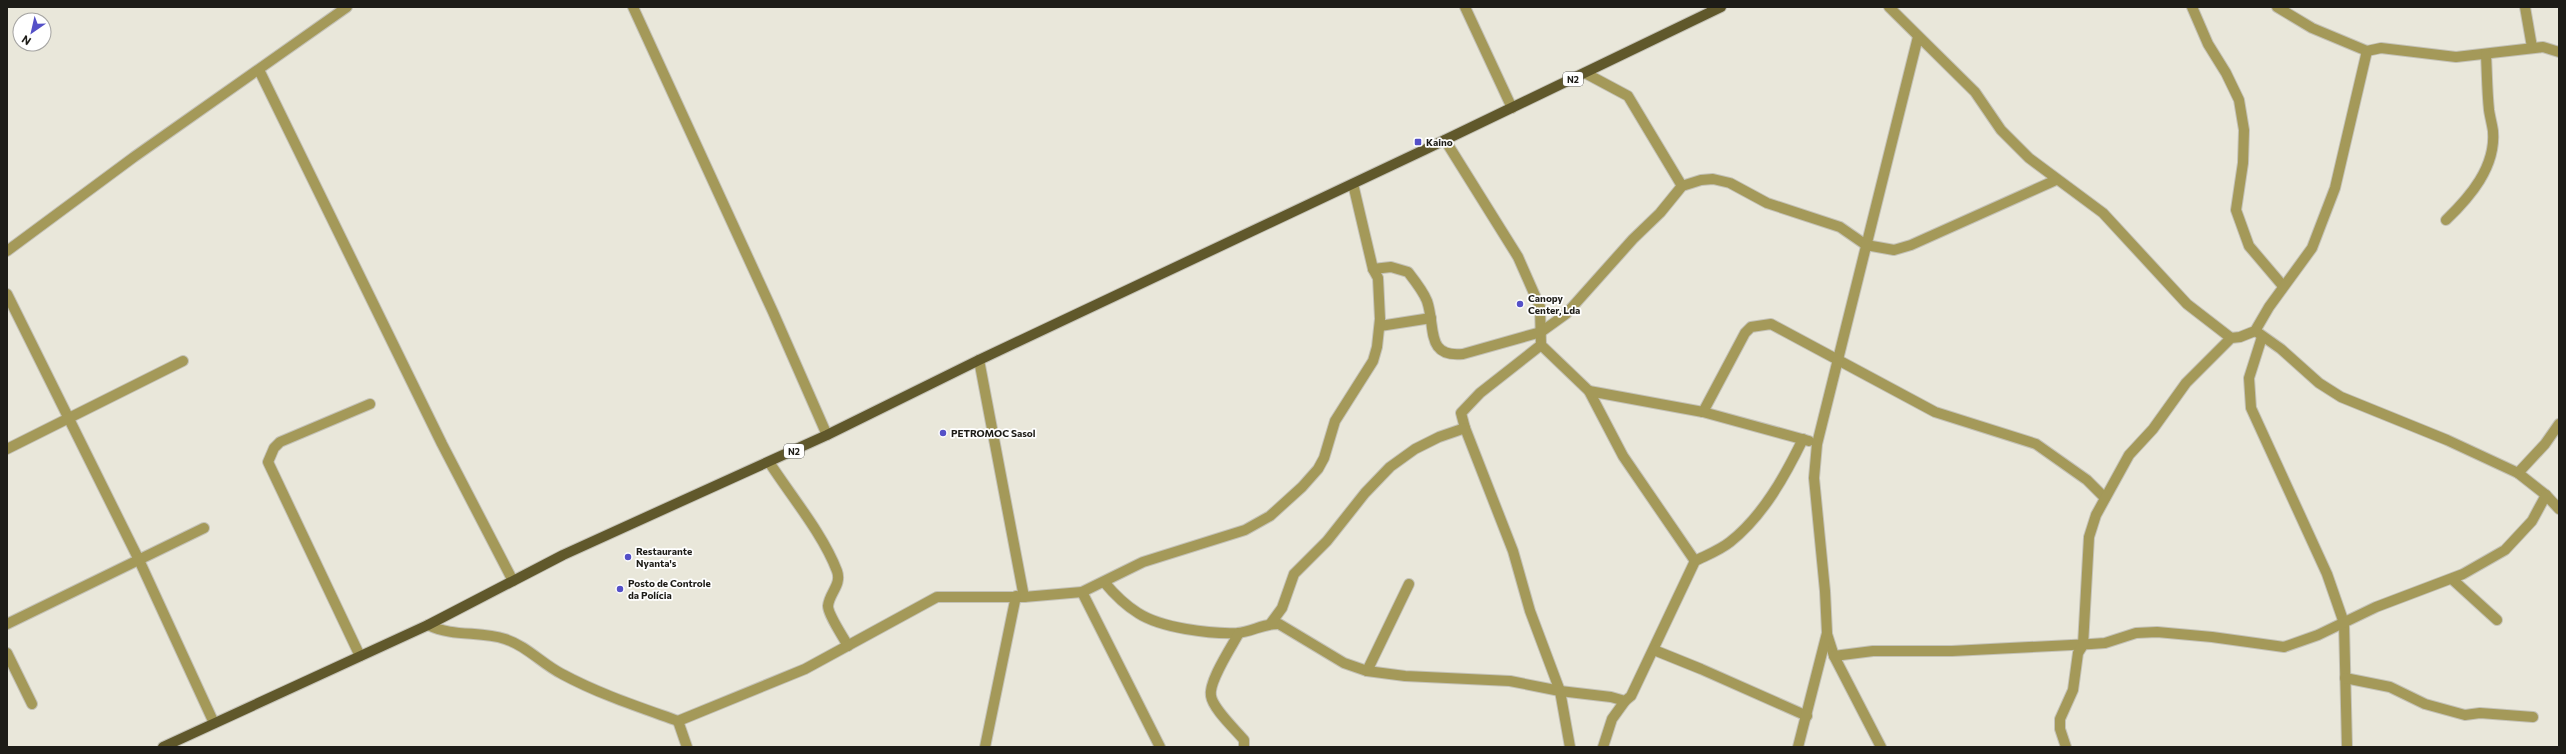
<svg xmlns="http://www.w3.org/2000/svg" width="2566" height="754" font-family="Commissioner,sans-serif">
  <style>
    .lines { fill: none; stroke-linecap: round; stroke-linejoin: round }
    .minor-casing { stroke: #c4c2b7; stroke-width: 12 }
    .primary-casing { stroke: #c4c2b7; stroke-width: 12 }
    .minor { stroke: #a49959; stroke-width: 10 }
    .primary { stroke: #60582b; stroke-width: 10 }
    .poi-dot { fill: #5450c7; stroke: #fff; stroke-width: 1.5 }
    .labels { text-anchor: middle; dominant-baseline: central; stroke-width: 3.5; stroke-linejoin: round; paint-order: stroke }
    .shield { fill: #fff; stroke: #61605d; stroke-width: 1 }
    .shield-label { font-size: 9px; font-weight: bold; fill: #1d1c17 }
    .poi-label { font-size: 10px; font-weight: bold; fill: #1d1c17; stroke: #fff; text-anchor: start }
  </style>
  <rect width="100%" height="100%" fill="#e9e7da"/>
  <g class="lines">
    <g class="minor-casing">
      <g id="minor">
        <polyline points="633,7 773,312 827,435"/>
        <polyline points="1465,7 1512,108"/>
        <polyline points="1889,7 1975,92 2001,130 2029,158 2103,213 2187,304 2231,338"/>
        <polyline points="2192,7 2208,44 2226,73 2239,100 2244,130 2243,163 2236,210 2249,246 2283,286"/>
        <polyline points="2277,7 2312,28 2367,51 2381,48 2456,57 2543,47 2559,52"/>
        <polyline points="2525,7 2532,47"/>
        <polyline points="259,70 442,444 513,581"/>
        <polyline points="1585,73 1628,96 1682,186"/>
        <polyline points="1445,140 1518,257 1540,307 1541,345 1480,393 1461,413 1465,428 1513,551 1530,611 1560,691 1570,747"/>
        <path d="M2446,220c24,-23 50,-53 47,-89 -1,-7 -3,-14 -4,-21 -2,-19 -2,-37 -3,-55"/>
        <polyline points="7,251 134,157 347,7"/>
        <path d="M1373,269l18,-2 17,5c7,9 15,19 19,29 9,26 -2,57 36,53l78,-22 25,-18 67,-75 27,-26 22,-27 19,-6 12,-1 17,4 37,20 73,24 26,18 28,5 17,-5 145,-65"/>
        <polyline points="7,294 139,560 214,723"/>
        <polyline points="1380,326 1431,318"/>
        <polyline points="2257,332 2281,349 2319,383 2341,397 2447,440 2518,473 2546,495 2559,509"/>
        <polyline points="2262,337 2249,378 2251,408 2327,574 2344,623 2347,747"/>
        <polyline points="1541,345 1589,391 1623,456 1695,561"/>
        <polyline points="979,360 1024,597"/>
        <polyline points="1589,391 1703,412 1809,441"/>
        <polyline points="1703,412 1745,333 1751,327 1771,324 1935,412 2036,444 2087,480 2105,498"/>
        <polyline points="7,449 183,361"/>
        <path d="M769,462c22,34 54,72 68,109 5,14 -8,22 -9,35 0,9 16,32 20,40"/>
        <polyline points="2518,473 2545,444 2559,424"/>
        <polyline points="2452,579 2497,620"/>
        <path d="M1104,582c10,12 21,23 34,31 23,15 72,21 99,20 15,-1 27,-10 42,-9l65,39 23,8 38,5 105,5 50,10 51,6 14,4 6,-5 64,-135c12,-6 25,-11 35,-19 33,-26 55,-66 73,-103"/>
        <polyline points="1082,592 1160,747"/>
        <polyline points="1271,623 1282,608 1294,574 1327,541 1365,493 1390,467 1415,449 1439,437 1465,428"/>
        <polyline points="7,624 204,528"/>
        <path d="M428,625c25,12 52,6 77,14 22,7 37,25 57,35 37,20 77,33 116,47l127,-52 132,-72h87l58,-5 61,-30 102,-32 25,-14 32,-29 16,-18 6,-11 11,-37 38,-60 4,-14 3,-28 -2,-41 -5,-9 -20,-85"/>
        <path d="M1239,633c-7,13 -31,49 -28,63 2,13 24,33 33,44v7"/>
        <polyline points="1827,634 1834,656 1881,747"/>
        <polyline points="1654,650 1701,669 1807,716"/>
        <polyline points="7,653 32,704"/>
        <polyline points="360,656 268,462 274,448 280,442 370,404"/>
        <polyline points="1834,656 1873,651 1952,651 2091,644 2105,643 2136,633 2157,632 2212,637 2284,647 2318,635 2376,607 2463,574 2505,550 2532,521 2546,495"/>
        <polyline points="1367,671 1409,584"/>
        <polyline points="2345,678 2390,687 2425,704 2465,715 2480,713 2533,717"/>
        <polyline points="678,721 687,747"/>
        <polyline points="985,747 1016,596"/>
        <polyline points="1603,747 1612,719 1625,701"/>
        <polyline points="1798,747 1827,633 1825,591 1814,478 1817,444 1918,37"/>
        <polyline points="2066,747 2060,729 2060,719 2073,690 2078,653 2083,645 2089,537 2096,515 2129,455 2153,429 2186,383 2231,338 2240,337 2255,331 2269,307 2312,248 2335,188 2367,51"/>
      </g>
    </g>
    <g class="primary-casing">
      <polyline id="primary" points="163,747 428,625 563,555 827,435 979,360 1424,150 1721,7"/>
    </g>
    <use href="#minor" class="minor"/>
    <use href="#primary" class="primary"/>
  </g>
  <g class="poi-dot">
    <rect x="1414" y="138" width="8" height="8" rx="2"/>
    <circle cx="1520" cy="304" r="4"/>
    <circle cx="943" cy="433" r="4"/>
    <circle cx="628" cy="557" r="4"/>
    <circle cx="620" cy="589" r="4"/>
  </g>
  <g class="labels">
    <g class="shield">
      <rect x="1563" y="72" width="20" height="14" rx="3"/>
      <rect x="784" y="444" width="20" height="14" rx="3"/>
    </g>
    <g class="shield-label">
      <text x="1573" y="79">N2</text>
      <text x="794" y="451">N2</text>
    </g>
    <g class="poi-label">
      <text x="1426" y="142">Kaino</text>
      <text x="1528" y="298">Canopy<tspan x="1528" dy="12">Center, Lda</tspan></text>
      <text x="951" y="433">PETROMOC Sasol</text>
      <text x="636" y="551">Restaurante<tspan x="636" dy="12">Nyanta's</tspan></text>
      <text x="628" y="583">Posto de Controle<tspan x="628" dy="12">da Polícia</tspan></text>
    </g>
  </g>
  <rect width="2566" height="754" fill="none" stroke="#1d1c17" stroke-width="16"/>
  <g transform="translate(32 32) rotate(214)"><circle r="19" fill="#ffffff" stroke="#a5a4a2"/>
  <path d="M0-3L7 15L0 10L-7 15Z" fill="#5450c7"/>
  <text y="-6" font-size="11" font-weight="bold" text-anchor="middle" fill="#1d1c17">N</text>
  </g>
</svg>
